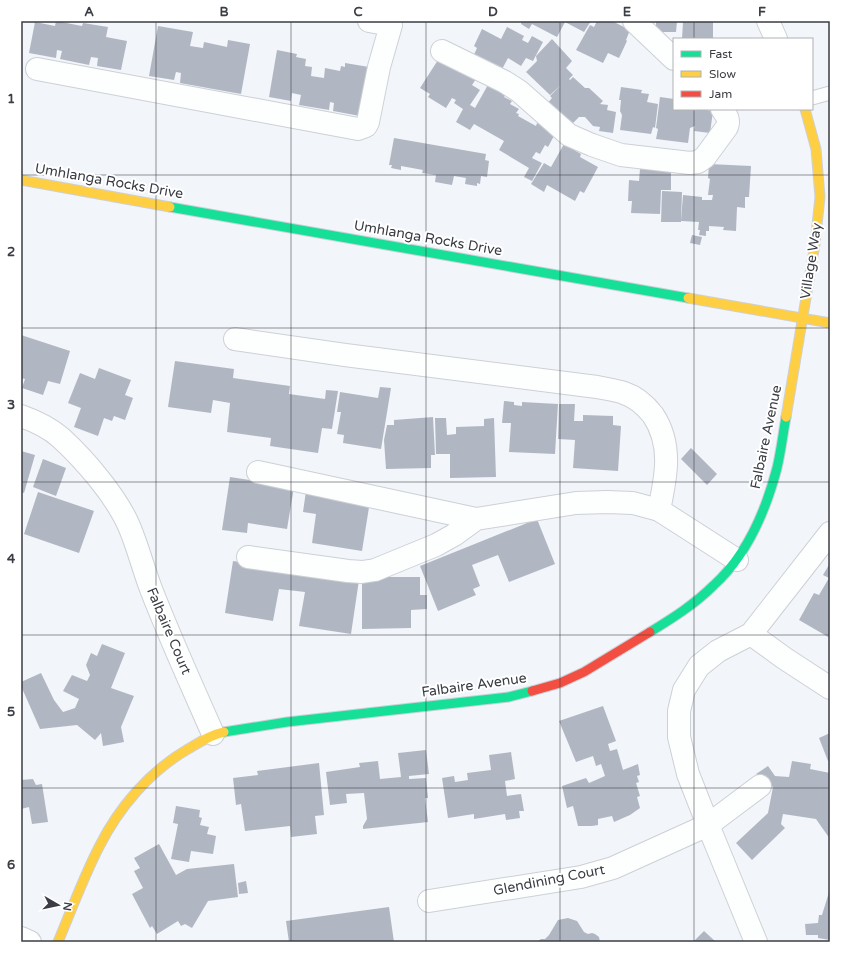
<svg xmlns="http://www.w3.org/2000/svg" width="851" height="963" font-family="'Varela Round',sans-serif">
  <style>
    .building { fill: #b1b7c2 }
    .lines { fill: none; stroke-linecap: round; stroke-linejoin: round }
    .lane-casing { stroke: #cdd0d5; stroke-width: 15 }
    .street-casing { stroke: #cdd0d5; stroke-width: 24 }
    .fast-casing { stroke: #cdd0d5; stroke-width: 11 }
    .slow-casing { stroke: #cdd0d5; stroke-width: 11 }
    .jam-casing { stroke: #cdd0d5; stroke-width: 11 }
    .lane { stroke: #fdfefe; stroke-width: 13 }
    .street { stroke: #fdfefe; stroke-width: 22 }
    .fast { stroke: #16e098; stroke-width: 9 }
    .slow { stroke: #ffcf43; stroke-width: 9 }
    .jam { stroke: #f24e42; stroke-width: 9 }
    .grid { fill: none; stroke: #3a3d43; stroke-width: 1; stroke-opacity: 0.55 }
    .labels { text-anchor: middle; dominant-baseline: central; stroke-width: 4; stroke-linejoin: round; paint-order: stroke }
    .street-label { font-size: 14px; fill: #3a3d43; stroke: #fff }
    .neatline { fill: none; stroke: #3a3d43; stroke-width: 1.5 }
    .grid-label { font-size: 13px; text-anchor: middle; font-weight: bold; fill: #3a3d43 }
  </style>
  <rect width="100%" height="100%" fill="#f2f5fa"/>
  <g class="building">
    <polygon points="56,21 82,26 83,23 108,27 106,37 127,41 121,70 97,66 98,58 91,57 89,65 60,59 62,51 57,50 56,58 29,53 35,22 55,26"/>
    <polygon points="522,21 591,21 584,32 565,22 557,37 532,24 529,29 521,24"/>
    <polygon points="597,21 612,21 630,30 626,40 627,41 619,58 608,53 603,63 576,50 590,25 594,27"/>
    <polygon points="656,21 677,21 676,32 656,32"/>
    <polygon points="692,21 713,21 713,39 682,39 683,22 692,22"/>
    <polygon points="158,26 193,32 190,46 203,48 204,42 227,47 228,40 250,44 241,94 180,83 181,73 176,72 174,80 149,76"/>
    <polygon points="507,27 524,36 522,40 528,43 532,36 543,42 533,61 526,58 521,66 508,58 500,73 472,59 477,48 474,46 482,29 501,39"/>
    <polygon points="552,39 572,61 566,68 573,75 569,79 570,80 573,77 585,88 589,88 603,101 600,104 608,105 607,110 616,112 613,133 599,131 600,127 593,126 585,117 579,117 570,126 547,104 552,98 550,96 561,85 550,95 526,72 537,61 536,56"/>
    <polygon points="277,50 297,54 296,57 306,59 305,66 312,67 311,76 324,78 325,68 340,71 341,66 345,67 345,63 369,67 360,116 333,111 334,103 330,102 329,110 299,105 301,95 292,93 291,101 269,97"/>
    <polygon points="438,60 450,67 455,65 478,76 472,85 480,90 470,105 475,108 489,83 507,93 504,97 512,101 510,104 519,109 516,113 519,114 518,116 536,126 537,123 555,134 548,147 545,145 540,154 536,152 532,158 542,163 532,181 524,177 529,168 499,150 504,141 474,124 470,130 456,122 463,109 454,103 456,100 452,98 446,108 428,97 430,94 420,88"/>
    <polygon points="621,87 642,90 641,93 649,94 647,102 658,104 655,128 653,127 651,134 620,130 622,115 620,111 621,100 619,100"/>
    <polygon points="660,97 674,99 674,109 699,109 713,111 710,133 694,131 695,126 690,128 688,143 656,139 658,129 656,128"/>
    <polygon points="394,138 486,154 485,160 489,161 487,177 481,176 480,184 477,183 477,186 465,184 466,178 454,176 452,185 435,182 436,175 422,173 423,170 401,166 401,170 391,168 392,165 389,165"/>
    <polygon points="564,144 581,154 580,157 598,167 584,193 580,191 575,201 547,185 544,192 531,184 544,163 551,167"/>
    <polygon points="709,164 751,166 749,197 745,197 745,208 737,207 736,231 723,230 724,227 709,226 709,231 706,231 706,236 699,235 700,230 698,230 699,222 681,221 683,195 702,197 702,200 712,200 713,195 708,195 710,179 708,178"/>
    <polygon points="640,169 671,170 671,190 661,190 660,214 631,213 632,201 628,201 629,180 639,181"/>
    <polygon points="662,191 682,192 681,222 661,222"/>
    <polygon points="692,235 702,237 700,245 690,243"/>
    <polygon points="21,335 70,351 60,384 48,381 43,395 22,388 25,379 21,378"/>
    <polygon points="175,361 234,369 233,378 290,386 289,394 325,399 326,390 338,391 332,429 322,428 318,453 270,446 271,438 227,432 230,403 213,400 211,413 168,407"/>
    <polygon points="99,368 131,380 125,395 133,398 125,420 114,416 112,421 104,418 98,436 74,427 81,408 68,403 80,373 95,379"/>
    <polygon points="380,387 391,388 381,449 343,443 344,435 337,434 341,412 337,412 340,392 378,398"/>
    <polygon points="504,401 514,402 514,405 522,406 522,402 558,404 555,454 509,452 511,423 502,423"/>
    <polygon points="559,404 575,404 574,421 583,421 583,415 613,416 613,425 621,426 618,471 573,468 575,440 558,439"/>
    <polygon points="433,417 435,455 431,455 431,468 386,469 384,440 387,425 394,425 394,420"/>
    <polygon points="435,418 446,418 447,435 456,434 456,427 484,426 484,419 494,418 496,477 450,478 450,454 436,454"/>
    <polygon points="691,448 717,474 707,485 681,459"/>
    <polygon points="21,451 35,455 24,493 21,492"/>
    <polygon points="43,459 66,468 56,496 33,487"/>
    <polygon points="230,477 294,487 287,529 248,523 247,533 222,530"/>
    <polygon points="306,491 370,501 362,551 312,543 316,514 303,512"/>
    <polygon points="38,492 94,511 79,553 24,534"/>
    <polygon points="537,519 555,564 509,582 498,555 472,565 480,586 473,589 476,595 438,611 420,566"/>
    <polygon points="233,561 359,580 351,634 299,626 305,592 279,589 273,621 225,613"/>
    <polygon points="830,563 830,638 799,620 814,593 819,595 829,578 823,575"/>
    <polygon points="362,577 420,577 420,595 427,595 427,609 411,610 411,628 362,629"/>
    <polygon points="102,644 125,653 111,688 134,696 121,727 124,742 103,746 101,733 95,740 77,725 40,729 21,686 21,682 41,673 54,700 63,712 75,708 79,699 63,691 72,675 87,681 90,675 86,665 91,653 97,656"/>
    <polygon points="603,706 616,741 608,744 610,751 617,749 623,770 638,764 640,775 637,776 639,782 636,783 640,796 637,797 640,808 630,815 614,822 612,816 598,819 598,825 592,826 578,826 573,806 567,808 562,786 586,778 589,783 605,776 601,764 596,766 593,756 576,762 559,721"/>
    <polygon points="830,733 830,760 828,761 819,738"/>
    <polygon points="426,750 429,774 409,776 409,779 426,778 428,798 425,798 428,822 363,829 363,826 367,819 364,793 346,794 347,803 330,805 326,772 360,767 359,763 378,761 380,779 401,777 398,753"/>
    <polygon points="511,752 515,779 505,781 507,796 521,794 524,811 519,811 520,818 506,820 505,814 474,819 474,814 448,818 442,778 454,776 455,782 468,780 467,773 491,770 489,755"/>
    <polygon points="792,761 811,764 810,769 830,773 830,839 816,819 783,814 781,824 785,828 752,860 736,843 768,813 773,787 756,774 768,766 775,776 789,777"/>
    <polygon points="319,763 324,815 315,816 317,834 291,837 290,826 245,831 241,804 236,805 233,778 258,775 257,771"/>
    <polygon points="33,779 36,785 42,784 48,822 32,824 29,807 21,809 21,780"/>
    <polygon points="176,806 200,810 199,817 202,818 200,825 209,827 207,834 216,836 213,854 191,851 189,862 171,859 178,824 173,823"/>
    <polygon points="159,844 176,875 187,869 234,864 238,897 208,901 192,928 185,924 181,926 178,921 157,934 152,926 150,928 132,894 143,888 134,871 140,868 134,858"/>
    <polygon points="246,881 248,893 239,894 238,883"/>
    <polygon points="830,889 830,940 818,938 818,935 806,935 805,924 818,923 819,915 822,915"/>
    <polygon points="389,907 394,942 289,942 286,921"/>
    <polygon points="568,918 577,921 584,932 588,934 592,933 595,934 599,937 600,942 537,942 541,939 545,939 549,935 558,920"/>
    <polygon points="704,931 716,942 693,942"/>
  </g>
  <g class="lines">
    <g class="lane-casing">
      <polyline id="lane" points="812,98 830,93"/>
    </g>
    <g class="street-casing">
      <g id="street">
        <polyline points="634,21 674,59"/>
        <polyline points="768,21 776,39"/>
        <path d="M442,51l63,31 14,9 50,44 23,10 29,10 69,8 8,-1 7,-5 22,-30c3,-8 -1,-12 -5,-18"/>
        <polyline points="37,69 358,129 366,126 368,122 379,67 391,25 369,21"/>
        <path d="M235,339l110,16 252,32c9,2 19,3 27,6 12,4 22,13 29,22 20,30 13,62 6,95l78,50"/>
        <path d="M21,416c14,5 29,12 40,22 24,22 55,58 68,88 9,21 14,42 22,63 19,49 41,97 62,145"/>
        <polyline points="258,472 476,519"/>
        <polyline points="248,557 348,571 362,572 375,570 436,545 454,535 476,519 576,503 607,502 633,503 659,510"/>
        <polyline points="751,634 784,658 830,688"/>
        <polyline points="429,901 581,877 613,868 708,825 760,786"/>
        <polyline points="21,938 30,942"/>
        <polyline points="756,942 708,825 688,774 679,737 679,711 684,690 699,666 718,651 751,634 830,533"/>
      </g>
    </g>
    <g class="fast-casing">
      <g id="fast">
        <polyline points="170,207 688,298"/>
        <path d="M650,632c23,-14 45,-28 64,-47 33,-30 52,-75 63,-117 4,-17 6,-34 9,-51"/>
        <polyline points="224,732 287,722 509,697 532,691"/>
      </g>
    </g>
    <g class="slow-casing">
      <g id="slow">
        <polyline points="21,180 170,207"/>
        <polyline points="688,298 830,323"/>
        <polyline points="786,417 815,244 820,197 816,149 805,109"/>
        <path d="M58,942c13,-31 26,-66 41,-95 20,-40 51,-76 89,-98 12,-7 22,-14 36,-17"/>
      </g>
    </g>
    <g class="jam-casing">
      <polyline id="jam" points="532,691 560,683 584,672 650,632"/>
    </g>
    <use href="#lane" class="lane"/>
    <use href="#street" class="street"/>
    <use href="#fast" class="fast"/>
    <use href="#slow" class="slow"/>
    <use href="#jam" class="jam"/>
  </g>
  <path class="grid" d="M156,21v921M291,21v921M426,21v921M560,21v921M694,21v18M694,109v833M21,175h809M21,328h809M21,482h809M21,635h809M21,788h809"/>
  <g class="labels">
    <g class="street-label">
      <text transform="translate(109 181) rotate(10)">Umhlanga Rocks Drive</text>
      <text transform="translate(428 238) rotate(10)">Umhlanga Rocks Drive</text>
      <text transform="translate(811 261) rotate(-81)">Village Way</text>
      <text transform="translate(766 437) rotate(-78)">Falbaire Avenue</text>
      <text transform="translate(169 631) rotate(67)">Falbaire Court</text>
      <text transform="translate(474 685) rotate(-8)">Falbaire Avenue</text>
      <text transform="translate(549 880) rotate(-11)">Glendining Court</text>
    </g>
  </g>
  <rect width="851" height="963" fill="none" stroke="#ffffff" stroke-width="44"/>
  <rect x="673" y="38" width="140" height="72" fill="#ffffff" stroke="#b0b1b4"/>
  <rect x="681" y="51" width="20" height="6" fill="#16e098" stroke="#b0b1b4"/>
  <text x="709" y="58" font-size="12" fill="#3a3d43">Fast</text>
  <rect x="681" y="71" width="20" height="6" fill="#ffcf43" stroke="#b0b1b4"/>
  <text x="709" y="78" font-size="12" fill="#3a3d43">Slow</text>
  <rect x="681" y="91" width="20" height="6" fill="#f24e42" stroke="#b0b1b4"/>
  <text x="709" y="98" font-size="12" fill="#3a3d43">Jam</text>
  <g transform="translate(58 905) rotate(99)" stroke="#ffffff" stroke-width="3" paint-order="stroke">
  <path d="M0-3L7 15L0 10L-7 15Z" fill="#3a3d43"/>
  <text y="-6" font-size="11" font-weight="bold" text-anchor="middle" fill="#3a3d43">N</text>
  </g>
  <rect x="22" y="22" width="807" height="919" class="neatline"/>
  <g class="grid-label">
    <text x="89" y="16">A</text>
    <text x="224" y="16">B</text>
    <text x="358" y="16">C</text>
    <text x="493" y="16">D</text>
    <text x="627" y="16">E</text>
    <text x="762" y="16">F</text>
    <text x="11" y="103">1</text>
    <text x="11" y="256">2</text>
    <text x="11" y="409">3</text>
    <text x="11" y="563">4</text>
    <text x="11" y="716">5</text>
    <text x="11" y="869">6</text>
  </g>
</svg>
